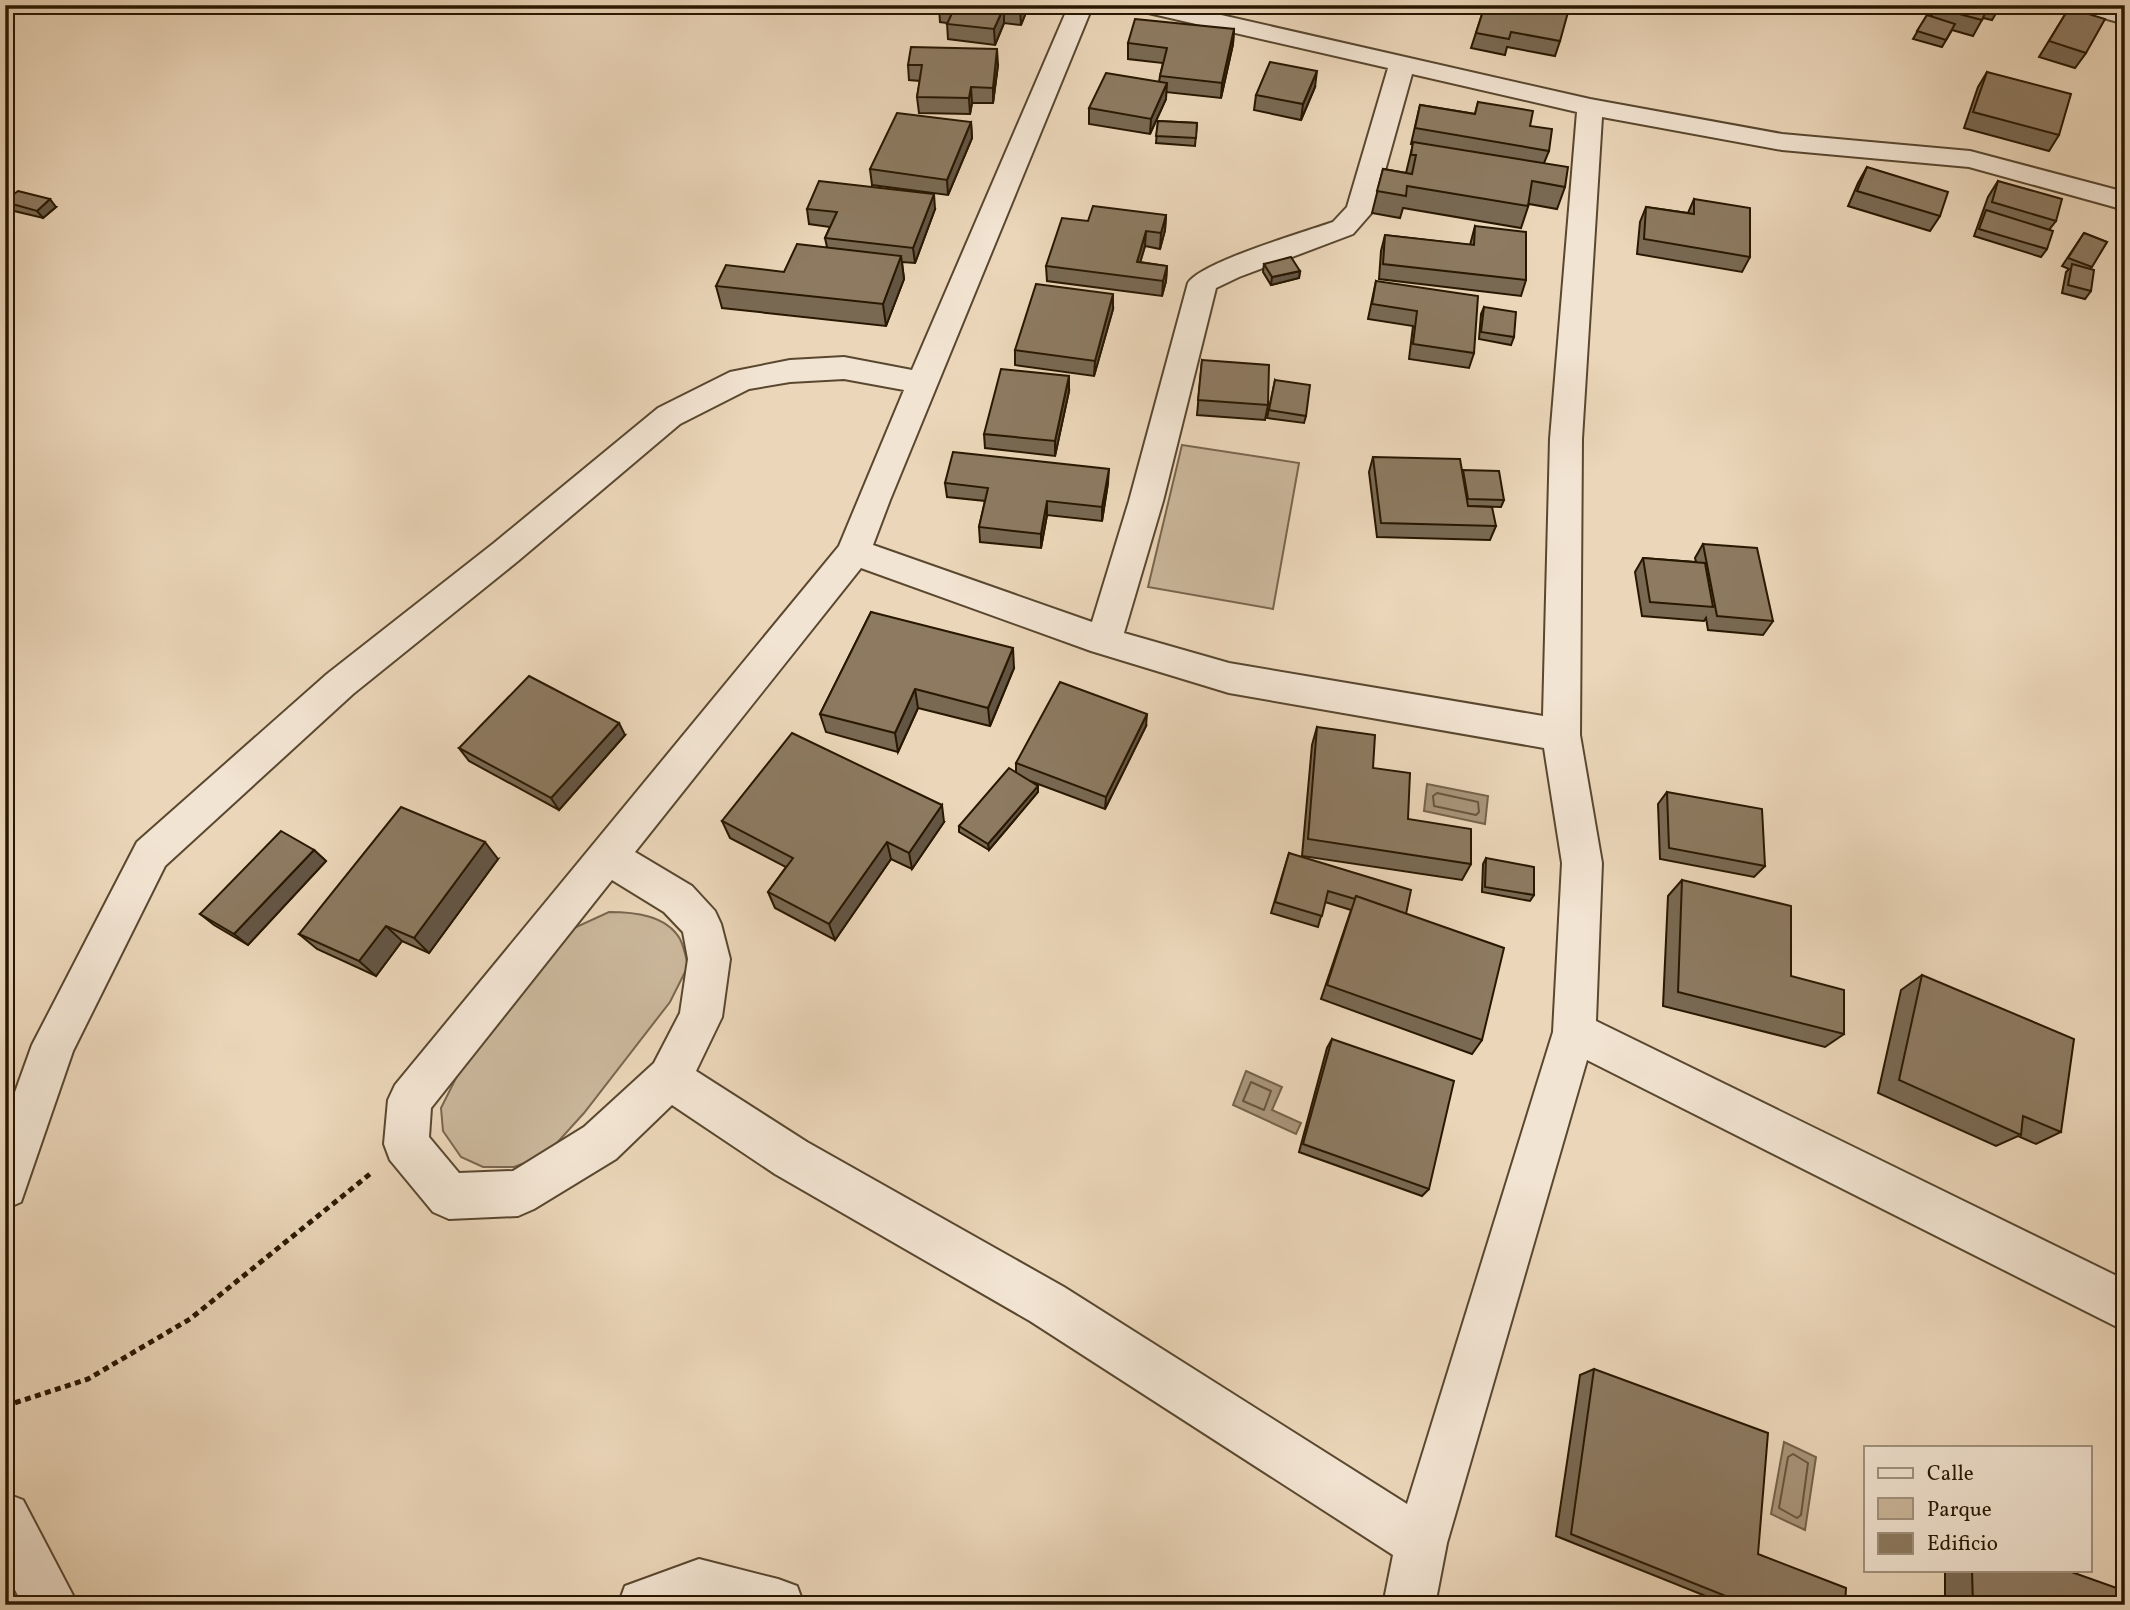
<svg xmlns="http://www.w3.org/2000/svg" width="2130" height="1610" font-family="Vollkorn,serif">
  <style>
    .green { fill: #cab69a; stroke: #79664e; stroke-width: 2 }
    .water { fill: #a9957a; stroke: #75634a; stroke-width: 2 }
    .lines { fill: none; stroke-linecap: round; stroke-linejoin: round }
    .shore { stroke: #68563e; stroke-width: 2 }
    .minor-casing { stroke: #59472f; stroke-width: 4 }
    .path { stroke: #281701; stroke-width: 5; stroke-dasharray: 6 4.5; stroke-linecap: butt }
    .minor { fill: #f2e4d2; fill-rule: evenodd }
    .wall { fill: #796953; stroke: #281701; stroke-width: 2 }
    .shaded-wall { fill: #635544; stroke: #281701; stroke-width: 2 }
    .building { fill: #8d7a61; stroke: #281701; stroke-width: 2 }
  </style>
  <rect width="100%" height="100%" fill="#ebd6b9"/>
  <filter id="stains"><feTurbulence type="fractalNoise" baseFrequency=".00286" numOctaves="4"/><feColorMatrix values="0 0 0 0 .2 0 0 0 0 .09 0 0 0 0 .02 0 0 0 .5 -.17"/></filter>
  <radialGradient id="worn" r=".72"><stop offset=".6" stop-color="#630" stop-opacity="0"/><stop offset="1" stop-color="#630" stop-opacity=".3"/></radialGradient>
  <g class="green">
    <polygon points="1182,445 1299,463 1273,609 1148,587"/>
    <path d="M609,912c25,0 57,3 71,27 4,8 6,18 8,27l-18,36 -86,111 -38,42 -32,12h-31l-22,-10 -18,-26 -2,-23 16,-32 117,-148z"/>
  </g>
  <g class="water">
    <polygon points="1427,784 1488,796 1485,824 1424,811"/>
    <polygon points="1246,1071 1282,1087 1272,1110 1301,1123 1296,1134 1233,1105"/>
    <polygon points="1784,1442 1816,1457 1805,1530 1771,1514"/>
  </g>
  <g class="lines">
    <g class="shore">
      <polygon points="1437,793 1478,802 1479,812 1476,815 1434,806 1433,796"/>
      <polygon points="1251,1082 1271,1091 1264,1110 1243,1101"/>
      <polygon points="1793,1454 1808,1463 1801,1515 1797,1518 1779,1508 1788,1457"/>
    </g>
    <g class="minor-casing">
      <g id="minor">
        <path d="M1069,5h24l-203,495 -17,45 219,77 37,-121 59,-218c13,-21 117,-51 145,-61l14,-15 41,-139 -244,-56 -9,-2 -3,-5h45l413,94 192,35 188,17 155,41v18l-156,-43 -187,-17 -180,-33 -20,322 -2,296 22,128 -6,158 529,259v51l-538,-271 -140,483 -12,62h-52l10,-50 -363,-234 -255,-147 -103,-69 -56,54 -82,50 -16,7 -69,3 -16,-7 -43,-52 -6,-16 4,-44 7,-15 444,-539 65,-156 -60,-11 -54,3 -41,7 -69,35 -162,137 -165,133 -188,172 -92,185 -52,151 -16,7v-89l27,-75 105,-203 190,-168 167,-131 164,-135 72,-36 60,-12 54,-3 68,13zM1412,74l165,38 -27,327 -7,277 -314,-53 -105,-30 39,-132 53,-213 23,-11 114,-43 21,-24zM861,568l230,83 138,42 315,55 18,115 -9,169 -146,472 -343,-217 -257,-145 -111,-71 26,-54 8,-58 -9,-35 -6,-13 -23,-25 -57,-34zM612,880l52,32 19,20 5,27 -8,54 -26,50 -70,64 -71,44 -54,2 -30,-36 2,-29z"/>
        <polygon points="2072,5 2111,5 2125,9 2125,24 2075,10"/>
        <polygon points="5,1493 23,1500 78,1605 23,1605 5,1571"/>
        <polygon points="699,1559 778,1579 797,1586 804,1605 618,1605 625,1586"/>
      </g>
    </g>
    <polyline class="path" points="5,1406 88,1379 190,1319 370,1174"/>
    <use href="#minor" class="minor"/>
  </g>
  <g class="wall">
    <polygon points="1029,5 1021,25 1004,23 995,45 948,39 947,23 940,22 939,7"/>
    <polygon points="1485,5 1560,41 1555,56 1507,47 1505,55 1471,48"/>
    <polygon points="1937,5 2001,5 1992,20 1983,18 1973,36 1952,30 1942,47 1913,39 1927,15 1931,17"/>
    <polygon points="2069,8 2086,53 2075,68 2039,57"/>
    <polygon points="1234,29 1233,44 1221,98 1166,92 1166,99 1150,134 1089,124 1089,108 1159,82 1160,76 1163,63 1128,59 1128,43"/>
    <polygon points="908,65 998,65 993,103 972,103 970,114 919,113 917,97 920,81 909,80"/>
    <polygon points="1987,72 2059,135 2049,151 1964,128 1978,87"/>
    <polygon points="1315,87 1301,120 1254,110 1256,95"/>
    <polygon points="1478,102 1530,126 1549,151 1544,163 1565,187 1557,209 1529,204 1521,228 1403,208 1400,218 1372,213 1383,169 1406,173 1413,144 1411,144 1420,105 1475,114"/>
    <polygon points="1158,121 1197,123 1195,146 1156,143"/>
    <polygon points="971,122 972,138 948,195 872,185 870,169"/>
    <polygon points="1867,167 1940,216 1930,231 1848,206 1858,183"/>
    <polygon points="1998,181 2056,221 2049,230 2047,249 2041,257 1974,236 1988,197"/>
    <polygon points="1694,199 1750,257 1742,272 1637,254 1640,222 1646,207 1688,213"/>
    <polygon points="5,201 56,207 43,218 10,210 5,204"/>
    <polygon points="807,209 935,209 915,263 902,262 904,279 886,326 722,308 716,286 784,272 827,247 825,238 830,227 809,224"/>
    <polygon points="1166,215 1165,230 1160,249 1145,246 1140,262 1167,266 1166,281 1162,296 1047,281 1046,266 1088,221"/>
    <polygon points="1475,226 1526,280 1521,296 1379,279 1381,251 1385,235 1470,245"/>
    <polygon points="2084,233 2107,242 2090,269 2091,291 2085,299 2062,293 2066,272 2069,269 2062,266"/>
    <polygon points="1264,264 1300,271 1299,278 1271,285 1263,272"/>
    <polygon points="1376,281 1474,353 1469,368 1409,359 1413,326 1368,319"/>
    <polygon points="1484,307 1514,337 1511,345 1479,339 1481,314"/>
    <polygon points="1113,309 1094,376 1015,365 1015,350"/>
    <polygon points="1202,360 1268,405 1265,420 1197,415"/>
    <polygon points="1275,380 1306,416 1304,423 1267,418"/>
    <polygon points="1069,391 1055,456 985,448 984,434"/>
    <polygon points="1373,457 1462,473 1463,470 1504,500 1501,507 1468,506 1496,526 1490,540 1377,537 1369,472"/>
    <polygon points="945,483 1108,483 1102,521 1047,515 1041,548 980,542 979,527 985,501 947,497"/>
    <polygon points="1703,544 1773,621 1763,635 1708,630 1706,618 1704,621 1642,616 1635,572 1643,558 1696,562 1695,558"/>
    <polygon points="871,612 1014,668 990,726 918,708 898,752 826,732 820,714"/>
    <polygon points="1146,726 1105,809 1030,781 1038,786 1038,792 989,850 959,832 959,826 1016,773 1016,763"/>
    <polygon points="1317,727 1373,768 1408,819 1471,864 1462,880 1302,856 1312,745"/>
    <polygon points="625,735 559,810 469,761 459,748"/>
    <polygon points="1667,792 1765,866 1754,877 1660,859 1658,804"/>
    <polygon points="722,821 944,822 912,869 891,859 835,940 775,908 768,892 786,867 730,838"/>
    <polygon points="314,850 326,861 248,945 214,925 200,914"/>
    <polygon points="1289,853 1406,914 1482,1040 1472,1054 1321,999 1351,910 1325,902 1318,927 1271,913"/>
    <polygon points="1486,858 1534,895 1530,901 1482,892 1483,864"/>
    <polygon points="498,859 429,953 402,941 376,976 317,949 299,934"/>
    <polygon points="1682,880 1791,976 1844,1034 1825,1047 1663,1006 1668,896"/>
    <polygon points="1922,975 2061,1132 2036,1144 2018,1136 1996,1146 1878,1093 1901,990"/>
    <polygon points="1332,1039 1429,1189 1422,1196 1299,1152 1327,1048"/>
    <polygon points="1594,1369 1758,1554 1845,1605 1728,1605 1556,1536 1580,1375"/>
    <polygon points="1945,1570 2066,1570 2125,1605 1945,1605"/>
  </g>
  <g class="shaded-wall">
    <polygon points="1022,5 1029,5 1021,25 1020,9"/>
    <polygon points="1004,7 1004,23 995,45 994,29"/>
    <polygon points="1234,29 1233,44 1221,98 1222,83"/>
    <polygon points="997,49 998,65 993,103 993,88"/>
    <polygon points="1317,71 1315,87 1301,120 1303,104"/>
    <polygon points="1167,83 1166,99 1150,134 1151,119"/>
    <polygon points="971,87 972,103 970,114 969,98"/>
    <polygon points="971,122 972,138 948,195 947,180"/>
    <polygon points="934,194 935,209 915,263 913,248"/>
    <polygon points="50,199 56,207 43,218 37,211"/>
    <polygon points="1166,215 1165,230 1160,249 1161,233"/>
    <polygon points="1146,231 1145,246 1136,277 1137,262"/>
    <polygon points="5,253 14,264 5,273"/>
    <polygon points="901,256 904,279 886,326 883,304"/>
    <polygon points="1167,266 1166,281 1162,296 1163,281"/>
    <polygon points="1300,271 1299,278 1271,285 1272,277"/>
    <polygon points="1113,294 1113,309 1094,376 1095,361"/>
    <polygon points="1069,376 1069,391 1055,456 1055,441"/>
    <polygon points="1109,469 1108,483 1102,521 1102,507"/>
    <polygon points="1047,501 1047,515 1041,548 1041,534"/>
    <polygon points="1013,648 1014,668 990,726 988,708"/>
    <polygon points="915,689 918,708 898,752 895,733"/>
    <polygon points="1147,714 1146,726 1105,809 1106,797"/>
    <polygon points="619,723 625,735 559,810 551,798"/>
    <polygon points="1038,786 1038,792 989,850 988,844"/>
    <polygon points="942,805 944,822 912,869 909,853"/>
    <polygon points="485,842 498,859 429,953 414,938"/>
    <polygon points="887,842 891,859 835,940 829,924"/>
    <polygon points="314,850 326,861 248,945 234,934"/>
    <polygon points="386,926 402,941 376,976 359,961"/>
  </g>
  <g class="building">
    <polygon points="940,5 1022,5 1020,9 1004,7 994,29 947,24 954,9 939,7"/>
    <polygon points="1485,5 1570,5 1560,41 1511,32 1509,39 1476,33"/>
    <polygon points="1938,5 1989,5 1982,20 1936,8"/>
    <polygon points="2069,8 2105,19 2086,53 2049,41"/>
    <polygon points="1927,15 1955,24 1946,40 1917,31"/>
    <polygon points="1135,19 1234,29 1222,83 1160,76 1167,48 1128,43"/>
    <polygon points="911,47 997,49 993,88 971,87 969,98 917,97 922,65 908,65"/>
    <polygon points="1270,62 1317,71 1303,104 1256,95"/>
    <polygon points="1987,72 2071,94 2059,135 1973,112"/>
    <polygon points="1106,73 1167,83 1151,119 1089,108"/>
    <polygon points="1478,102 1533,111 1530,126 1552,129 1549,151 1415,128 1420,105 1475,114"/>
    <polygon points="897,113 971,122 947,180 870,169"/>
    <polygon points="1158,121 1197,123 1196,138 1156,136"/>
    <polygon points="1413,142 1568,167 1565,187 1532,181 1528,206 1407,186 1406,196 1377,191 1383,169 1412,174 1416,155 1411,155"/>
    <polygon points="1867,167 1948,192 1940,216 1857,191"/>
    <polygon points="819,181 934,194 913,248 825,238 837,212 807,209"/>
    <polygon points="1998,181 2062,199 2056,221 1992,202"/>
    <polygon points="18,191 50,199 37,211 5,202 5,201"/>
    <polygon points="1694,199 1750,208 1750,257 1644,239 1646,207 1694,214"/>
    <polygon points="1093,206 1166,215 1161,233 1146,231 1137,262 1167,266 1163,281 1046,266 1062,218 1088,221"/>
    <polygon points="1986,210 2053,231 2047,249 1979,229"/>
    <polygon points="1475,226 1526,232 1526,280 1383,264 1385,235 1474,245"/>
    <polygon points="2084,233 2107,242 2092,267 2068,258"/>
    <polygon points="797,244 901,256 883,304 716,286 726,265 784,272"/>
    <polygon points="1291,257 1300,271 1272,277 1264,264"/>
    <polygon points="2072,264 2094,270 2091,291 2068,285"/>
    <polygon points="1376,281 1478,296 1474,353 1413,344 1417,311 1372,304"/>
    <polygon points="1036,284 1113,294 1095,361 1015,350"/>
    <polygon points="1484,307 1516,312 1514,337 1481,332"/>
    <polygon points="1202,360 1269,365 1268,405 1198,400"/>
    <polygon points="1001,369 1069,376 1055,441 984,434"/>
    <polygon points="1275,380 1310,385 1306,416 1269,410"/>
    <polygon points="953,452 1109,469 1102,507 1047,501 1041,534 979,527 988,488 945,483"/>
    <polygon points="1373,457 1460,459 1468,506 1492,507 1496,526 1381,523"/>
    <polygon points="1463,470 1499,471 1504,500 1468,499"/>
    <polygon points="1703,544 1757,548 1773,621 1717,616"/>
    <polygon points="1643,558 1705,563 1713,607 1650,602"/>
    <polygon points="871,612 1013,648 988,708 915,689 895,733 820,714"/>
    <polygon points="529,676 619,723 551,798 459,748"/>
    <polygon points="1060,682 1147,714 1106,797 1016,763"/>
    <polygon points="1317,727 1375,735 1373,768 1410,773 1408,819 1471,829 1471,864 1308,839"/>
    <polygon points="792,733 942,805 909,853 887,842 829,924 768,892 793,858 722,821"/>
    <polygon points="1009,768 1038,786 988,844 959,826"/>
    <polygon points="1667,792 1762,809 1765,866 1669,848"/>
    <polygon points="401,807 485,842 414,938 386,926 359,961 299,934"/>
    <polygon points="281,831 314,850 234,934 200,914"/>
    <polygon points="1289,853 1411,890 1406,914 1356,896 1355,899 1328,891 1322,916 1275,902"/>
    <polygon points="1486,858 1534,867 1534,895 1485,887"/>
    <polygon points="1682,880 1791,906 1791,976 1844,990 1844,1034 1678,992"/>
    <polygon points="1356,896 1504,948 1482,1040 1327,985"/>
    <polygon points="1922,975 2074,1039 2061,1132 2023,1116 2021,1135 1899,1080"/>
    <polygon points="1332,1039 1454,1081 1429,1189 1303,1144"/>
    <polygon points="1594,1369 1768,1433 1758,1554 1846,1588 1845,1605 1748,1605 1571,1534"/>
    <polygon points="1972,1570 2066,1570 2125,1591 2125,1605 1973,1605"/>
  </g>
  <rect width="2130" height="1610" fill="none" stroke="#ebd6b9" stroke-width="28"/>
  <rect x="7" y="7" width="2116" height="1596" fill="none" stroke="#281701" stroke-width="3.5"/>
  <rect x="14" y="14" width="2102" height="1582" fill="none" stroke="#281701" stroke-width="2"/>
  <rect x="1864" y="1446" width="228" height="126" fill="#f2e4d2" stroke="#a1927e" stroke-width="2"/>
  <rect x="1878" y="1468" width="35" height="10" fill="#f2e4d2" stroke="#a1927e" stroke-width="2"/>
  <text x="1927" y="1480" font-size="21" fill="#281701">Calle</text>
  <rect x="1878" y="1498" width="35" height="21" fill="#cab69a" stroke="#a1927e" stroke-width="2"/>
  <text x="1927" y="1516" font-size="21" fill="#281701">Parque</text>
  <rect x="1878" y="1533" width="35" height="21" fill="#8d7a61" stroke="#a1927e" stroke-width="2"/>
  <text x="1927" y="1550" font-size="21" fill="#281701">Edificio</text>
  <rect width="100%" height="100%" filter="url(#stains)"/>
  <rect width="100%" height="100%" fill="url(#worn)"/>
</svg>
